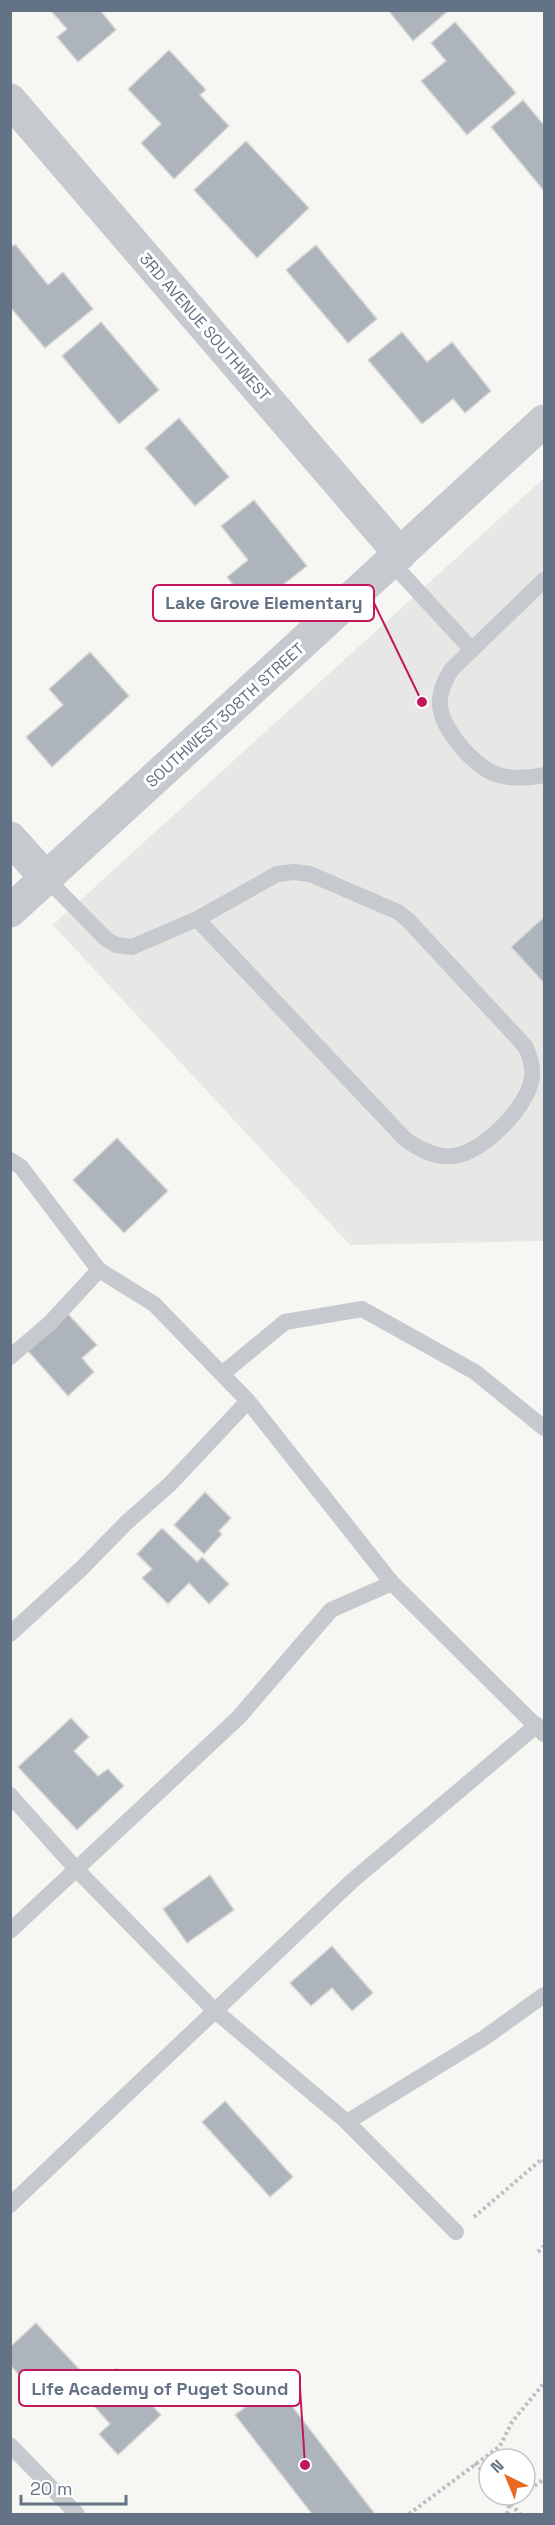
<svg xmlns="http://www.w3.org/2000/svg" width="555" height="2525" font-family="'Space Grotesk',sans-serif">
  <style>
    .built { fill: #e7e8e6 }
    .building { fill: #aeb4bc; stroke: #d8d8d6; stroke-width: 1.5 }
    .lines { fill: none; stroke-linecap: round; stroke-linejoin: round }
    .path { stroke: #bdbfc2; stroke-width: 4; stroke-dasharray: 3 3; stroke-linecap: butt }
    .service { stroke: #c6c9cd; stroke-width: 16 }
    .minor { stroke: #c6c9cd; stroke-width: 33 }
    .tertiary { stroke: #c6c9cd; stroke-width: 33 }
    .labels { text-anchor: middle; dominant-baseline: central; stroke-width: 6; stroke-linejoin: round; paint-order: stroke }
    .street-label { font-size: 16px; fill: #647285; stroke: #fff }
    .leader { fill: none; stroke: #c2185b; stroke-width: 2 }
    .callout-dot { fill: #c2185b; stroke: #fff; stroke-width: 2 }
    .callout { fill: #fff; stroke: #c2185b; stroke-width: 2 }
    .callout-label { font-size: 18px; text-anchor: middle; font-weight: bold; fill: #647285 }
  </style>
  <rect width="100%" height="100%" fill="#f6f7f3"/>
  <polygon class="built" points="544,478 544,1241 350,1245 53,925"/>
  <g class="building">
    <polygon points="50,10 100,10 116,30 78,62 57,37 67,29"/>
    <polygon points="388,10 449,10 413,41"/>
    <polygon points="455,22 516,93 467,135 421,81 446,61 431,43"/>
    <polygon points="169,50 206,90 200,95 229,126 174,179 141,143 161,124 128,89"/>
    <polygon points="523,100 544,125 544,191 491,127"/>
    <polygon points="246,141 309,208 257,258 194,190"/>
    <polygon points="15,244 48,285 63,272 93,309 45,348 10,307 10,248"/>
    <polygon points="316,245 377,319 348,343 286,270"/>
    <polygon points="101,322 159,390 119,424 62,356"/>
    <polygon points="402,332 427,362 452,342 491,391 465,413 453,399 422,424 368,360"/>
    <polygon points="179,418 229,477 195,506 145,448"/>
    <polygon points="254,500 307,566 252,609 227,577 248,560 221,526"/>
    <polygon points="90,652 129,696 52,767 26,737 63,705 49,689"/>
    <polygon points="544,917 544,983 511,947"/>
    <polygon points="117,1138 168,1191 124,1233 73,1180"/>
    <polygon points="68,1314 97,1345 82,1358 94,1372 68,1396 28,1351"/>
    <polygon points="205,1492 231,1518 219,1531 222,1534 204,1554 174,1525"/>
    <polygon points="162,1528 197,1562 202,1557 229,1584 209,1604 189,1583 168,1604 142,1578 152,1569 137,1554"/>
    <polygon points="71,1718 89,1737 74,1751 98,1776 108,1769 124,1786 77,1830 18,1767"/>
    <polygon points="210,1875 234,1910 187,1943 163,1909"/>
    <polygon points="332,1946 373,1993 352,2011 332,1988 311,2006 290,1983"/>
    <polygon points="225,2101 293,2177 270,2197 202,2122"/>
    <polygon points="36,2323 80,2370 45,2403 10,2365 10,2347"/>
    <polygon points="117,2368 161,2415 118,2455 99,2434 110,2424 86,2397"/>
    <polygon points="275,2384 375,2514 312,2514 235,2415"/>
  </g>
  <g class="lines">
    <g class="path">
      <polyline points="474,2217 542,2159 544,2161"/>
      <polyline points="538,2252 544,2246"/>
      <polyline points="475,2463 489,2479"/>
      <polyline points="525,2493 544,2479"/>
      <polyline points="503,2495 520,2514"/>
      <polyline points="409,2514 500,2446 512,2422 544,2383"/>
      <polyline points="507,2514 510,2503 522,2495"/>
    </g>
    <g class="service">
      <polyline points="391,562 472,650"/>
      <path d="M544,580l-93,90c-6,11 -12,21 -11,35 2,26 37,66 62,71 15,3 29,2 42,-1"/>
      <path d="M47,879l59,60 10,6 16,2 65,-28 80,-45 17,-2 16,2 88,38 10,8 117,126c5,10 8,20 7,31 -3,29 -50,77 -79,79 -18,2 -34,-7 -48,-17l-208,-220"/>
      <polyline points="10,1160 21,1167 99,1270 154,1304 248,1401 392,1583 544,1734"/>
      <polyline points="10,1357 50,1323 99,1270"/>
      <polyline points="222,1374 285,1322 362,1309 475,1372 544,1428"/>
      <polyline points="10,1634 82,1568 126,1523 170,1484 248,1401"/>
      <polyline points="10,1795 77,1870 214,2010 347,2122 456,2232"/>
      <polyline points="10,1931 239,1717 331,1610 392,1583"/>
      <polyline points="347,2122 484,2038 544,1995"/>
      <polyline points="10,2205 352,1881 537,1725"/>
      <polyline points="10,2445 77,2514"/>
    </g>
    <g class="minor">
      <polyline points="10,100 400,554"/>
      <polyline points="10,838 47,879"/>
    </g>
    <polyline class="tertiary" points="10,911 544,421"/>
  </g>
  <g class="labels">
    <g class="street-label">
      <text transform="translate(205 327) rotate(49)">3RD AVENUE SOUTHWEST</text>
      <text transform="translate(225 715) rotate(-42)">SOUTHWEST 308TH STREET</text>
    </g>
  </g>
  <path class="leader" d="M422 702L374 603M305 2465L300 2388"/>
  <g class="callout-dot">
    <circle cx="422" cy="702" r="6"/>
    <circle cx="305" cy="2465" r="6"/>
  </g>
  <g class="callout">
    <rect x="153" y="585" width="221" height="36" rx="6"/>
    <rect x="19" y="2370" width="281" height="36" rx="6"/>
  </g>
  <g class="callout-label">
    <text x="264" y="609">Lake Grove Elementary</text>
    <text x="160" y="2395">Life Academy of Puget Sound</text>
  </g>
  <rect width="555" height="2525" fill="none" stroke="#647285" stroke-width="24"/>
  <g transform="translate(507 2477) rotate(317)"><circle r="28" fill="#ffffff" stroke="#c1c7ce" stroke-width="1.5"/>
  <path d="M0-4.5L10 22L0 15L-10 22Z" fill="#ea6920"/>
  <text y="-9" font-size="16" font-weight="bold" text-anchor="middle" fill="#647285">N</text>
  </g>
  <path d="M21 2495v9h105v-9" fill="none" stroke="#647285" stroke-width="3"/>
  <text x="30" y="2495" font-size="18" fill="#647285" stroke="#ffffff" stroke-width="4.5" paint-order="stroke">20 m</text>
</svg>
